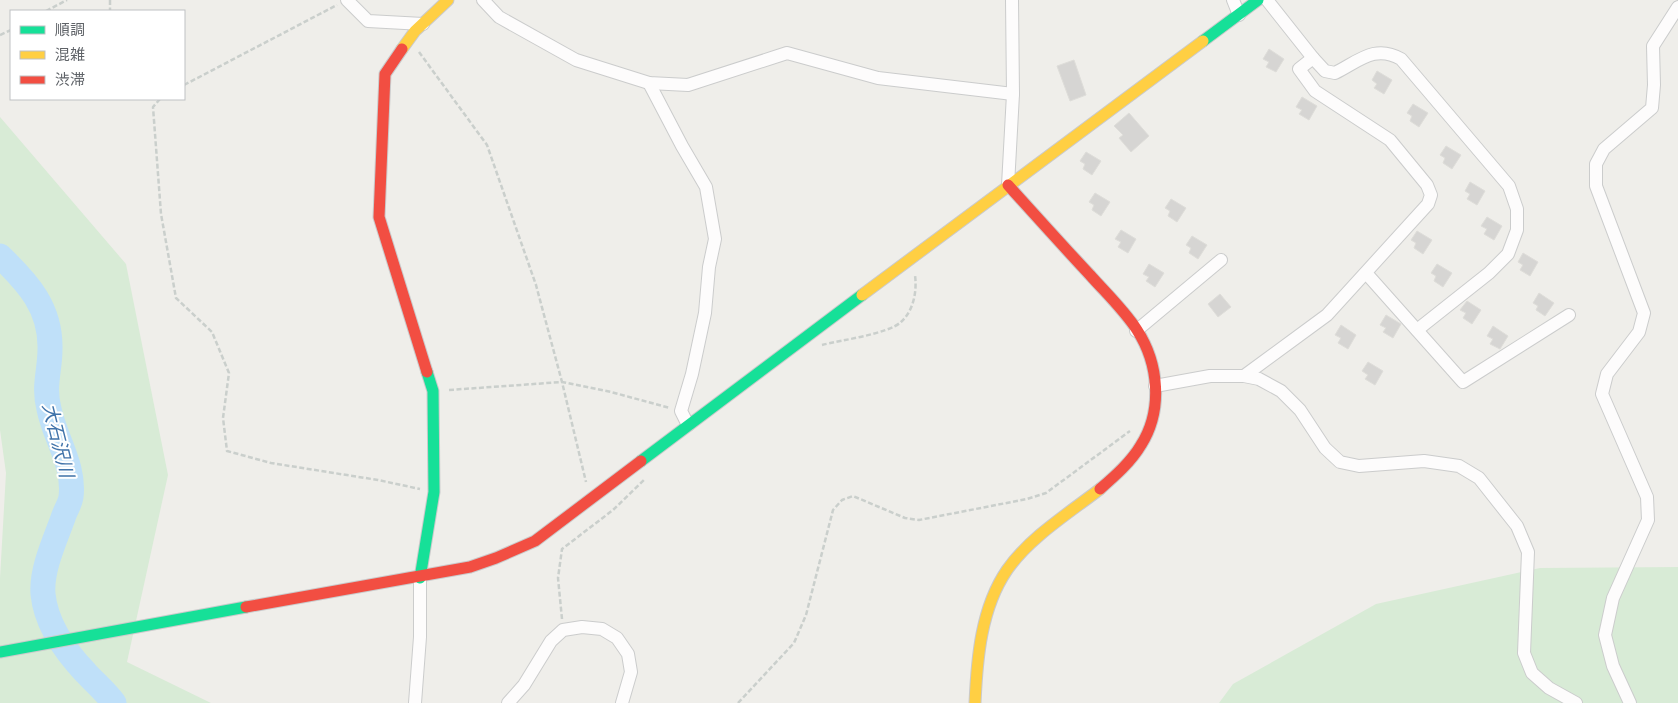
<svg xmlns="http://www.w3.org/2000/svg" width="1678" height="703" font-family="'Golos Text','Noto Sans JP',sans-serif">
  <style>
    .green { fill: #d8ebd6 }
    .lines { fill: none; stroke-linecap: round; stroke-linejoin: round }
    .river { stroke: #bfe0f9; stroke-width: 25 }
    .building { fill: #d6d5d3; stroke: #deddd9 }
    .street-casing { stroke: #cbcccc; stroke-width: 14 }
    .fast-casing { stroke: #cacacb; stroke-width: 13 }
    .slow-casing { stroke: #cacacb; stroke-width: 13 }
    .jam-casing { stroke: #cacacb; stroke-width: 13 }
    .path { stroke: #cacfcc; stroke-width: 2.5; stroke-dasharray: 5 2.5; stroke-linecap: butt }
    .street { stroke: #fdfcfc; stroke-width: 12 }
    .fast { stroke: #16e098; stroke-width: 11 }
    .slow { stroke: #ffcf43; stroke-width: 11 }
    .jam { stroke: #f24e42; stroke-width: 11 }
    .labels { text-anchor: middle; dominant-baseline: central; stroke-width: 4; stroke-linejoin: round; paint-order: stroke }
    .water-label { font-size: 19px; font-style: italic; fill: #4174aa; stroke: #fff }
  </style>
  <rect width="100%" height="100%" fill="#efeeea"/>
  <g class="green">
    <polygon points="0,117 126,264 168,475 127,662 211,703 0,703 0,578 6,473 0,430"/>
    <polygon points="1678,567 1678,703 1219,703 1233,684 1376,604 1540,568"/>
  </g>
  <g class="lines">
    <path class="river" d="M0,256c28,27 51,52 50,93 0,22 -7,37 -1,60 6,30 26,56 22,88 -1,7 -6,14 -8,21 -8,22 -22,52 -20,76 3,31 22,57 43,79 9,10 19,18 28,30"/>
  </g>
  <g class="building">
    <polygon points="1269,49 1284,59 1276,72 1266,67 1269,62 1263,59"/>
    <polygon points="1074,60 1086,95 1070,101 1057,66"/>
    <polygon points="1377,71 1392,80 1384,94 1374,88 1377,84 1372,80"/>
    <polygon points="1302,97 1317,106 1309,120 1299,114 1302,110 1296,107"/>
    <polygon points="1413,104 1428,113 1419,127 1410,121 1412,116 1407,113"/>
    <polygon points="1129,113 1149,136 1131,152 1119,138 1123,135 1114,126"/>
    <polygon points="1446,146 1461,155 1452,169 1443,163 1445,158 1440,155"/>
    <polygon points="1086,152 1101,161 1092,175 1083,169 1085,164 1080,161"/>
    <polygon points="1470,182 1485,191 1477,205 1467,199 1470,194 1465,191"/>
    <polygon points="1095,193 1110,202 1101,216 1092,210 1094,205 1089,202"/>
    <polygon points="1171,199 1186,208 1177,222 1168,216 1170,211 1165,208"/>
    <polygon points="1487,217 1502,226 1494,240 1484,234 1487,229 1481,226"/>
    <polygon points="1121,230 1136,239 1128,253 1118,247 1121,242 1115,239"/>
    <polygon points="1417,231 1432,240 1423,254 1414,248 1416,243 1411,240"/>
    <polygon points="1192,236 1207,245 1198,259 1189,253 1191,248 1186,245"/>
    <polygon points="1523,253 1538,262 1530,276 1520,270 1523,265 1518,262"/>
    <polygon points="1149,264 1164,273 1155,287 1146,281 1149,277 1143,274"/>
    <polygon points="1437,264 1452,273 1443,287 1434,281 1436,276 1431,273"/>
    <polygon points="1539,293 1554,303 1545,316 1536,310 1538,306 1533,303"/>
    <polygon points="1220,294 1231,307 1218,317 1208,304"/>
    <polygon points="1467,301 1481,310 1472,324 1463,318 1466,313 1460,310"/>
    <polygon points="1386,315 1401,324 1393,338 1383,332 1386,328 1380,325"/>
    <polygon points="1341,325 1356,335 1348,349 1338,343 1341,338 1335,335"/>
    <polygon points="1493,326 1508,336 1500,349 1490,344 1493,339 1487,336"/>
    <polygon points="1368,362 1383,371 1375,385 1365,379 1368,375 1362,371"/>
  </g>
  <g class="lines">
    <g class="street-casing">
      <g id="street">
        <polyline points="347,0 368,21 423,24"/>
        <polyline points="483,0 499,17 576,60 649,83 688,85 787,53 878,78 1013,94"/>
        <polyline points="1233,0 1239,15"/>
        <path d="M1267,0l46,58 12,13 10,2c24,-12 40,-29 66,-14l108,127 8,23v21l-9,24 -19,19 -72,57"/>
        <polyline points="649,83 682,146 706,187 715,239 709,267 705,313 692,374 681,411 688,425"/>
        <polyline points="1008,185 1013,94 1012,0"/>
        <polyline points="1366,273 1463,382 1569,315"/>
        <polyline points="1136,331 1221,260"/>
        <polyline points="1244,376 1327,315 1428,204 1431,195 1427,185 1390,140 1315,91 1299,69 1313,58"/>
        <polyline points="1155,386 1210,376 1244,376 1259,379 1281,391 1300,410 1325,448 1340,462 1359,466 1424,461 1459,466 1479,478 1517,526 1528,552 1524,653 1532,673 1549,688 1576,703"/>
        <polyline points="415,703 420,637 420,578"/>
        <polyline points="508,703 524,685 551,641 563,630 582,627 602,629 617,638 628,654 631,672 622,703"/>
        <polyline points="1630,703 1613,666 1605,635 1613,598 1648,520 1647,497 1602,394 1607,374 1639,332 1644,313 1596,186 1596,164 1604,149 1652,108 1654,85 1653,46 1678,7"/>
      </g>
    </g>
    <g class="fast-casing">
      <g id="fast">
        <polyline points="1203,41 1258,0"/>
        <polyline points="641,461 862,295"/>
        <polyline points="420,578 434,492 433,391 427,372"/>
        <polyline points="0,652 246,607"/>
      </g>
    </g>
    <g class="slow-casing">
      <g id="slow">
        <polyline points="402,49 415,31 448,0"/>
        <polyline points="862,295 1203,41"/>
        <path d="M975,703c2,-45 6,-95 32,-133 22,-32 62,-57 93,-81"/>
      </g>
    </g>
    <g class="jam-casing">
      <g id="jam">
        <polyline points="402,49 385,74 379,217 427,372"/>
        <path d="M1008,185c27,30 54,60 82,90 16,18 34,35 47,55 22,34 26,80 4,115 -10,17 -26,31 -41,44"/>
        <polyline points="246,607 470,567 496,558 535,541 641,461"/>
      </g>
    </g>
    <g class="path">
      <polyline points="110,0 110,11"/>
      <polyline points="46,11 67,0"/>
      <polyline points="0,35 11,30"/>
      <polyline points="419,52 487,145 536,285 562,382 586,482"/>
      <polyline points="184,85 337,5"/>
      <polyline points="160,99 153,107 161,214 176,298 212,332 229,373 223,418 227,451 271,463 378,480 420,489"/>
      <path d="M822,345c19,-5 66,-11 79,-23 13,-12 16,-31 14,-47"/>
      <polyline points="449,390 562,382 611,392 670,408"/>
      <polyline points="562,619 558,578 562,549 613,510 644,480"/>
      <polyline points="738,703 794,643 806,615 833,510 842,500 853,496 905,518 919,520 1027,499 1046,493 1130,431"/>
    </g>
    <use href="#street" class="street"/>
    <use href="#fast" class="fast"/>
    <use href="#slow" class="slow"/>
    <use href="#jam" class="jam"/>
  </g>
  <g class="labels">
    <g class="water-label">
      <text transform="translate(59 440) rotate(76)">大石沢川</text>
    </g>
  </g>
  <rect x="10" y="10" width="175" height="90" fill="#ffffff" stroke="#bfc1c3"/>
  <rect x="20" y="26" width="25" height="8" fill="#16e098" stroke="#bfc1c3"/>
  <text x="55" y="35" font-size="15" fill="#5f6368">順調</text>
  <rect x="20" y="51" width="25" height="8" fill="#ffcf43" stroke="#bfc1c3"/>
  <text x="55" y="60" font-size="15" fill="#5f6368">混雑</text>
  <rect x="20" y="76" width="25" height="8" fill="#f24e42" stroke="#bfc1c3"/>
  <text x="55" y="85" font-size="15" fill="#5f6368">渋滞</text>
</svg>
